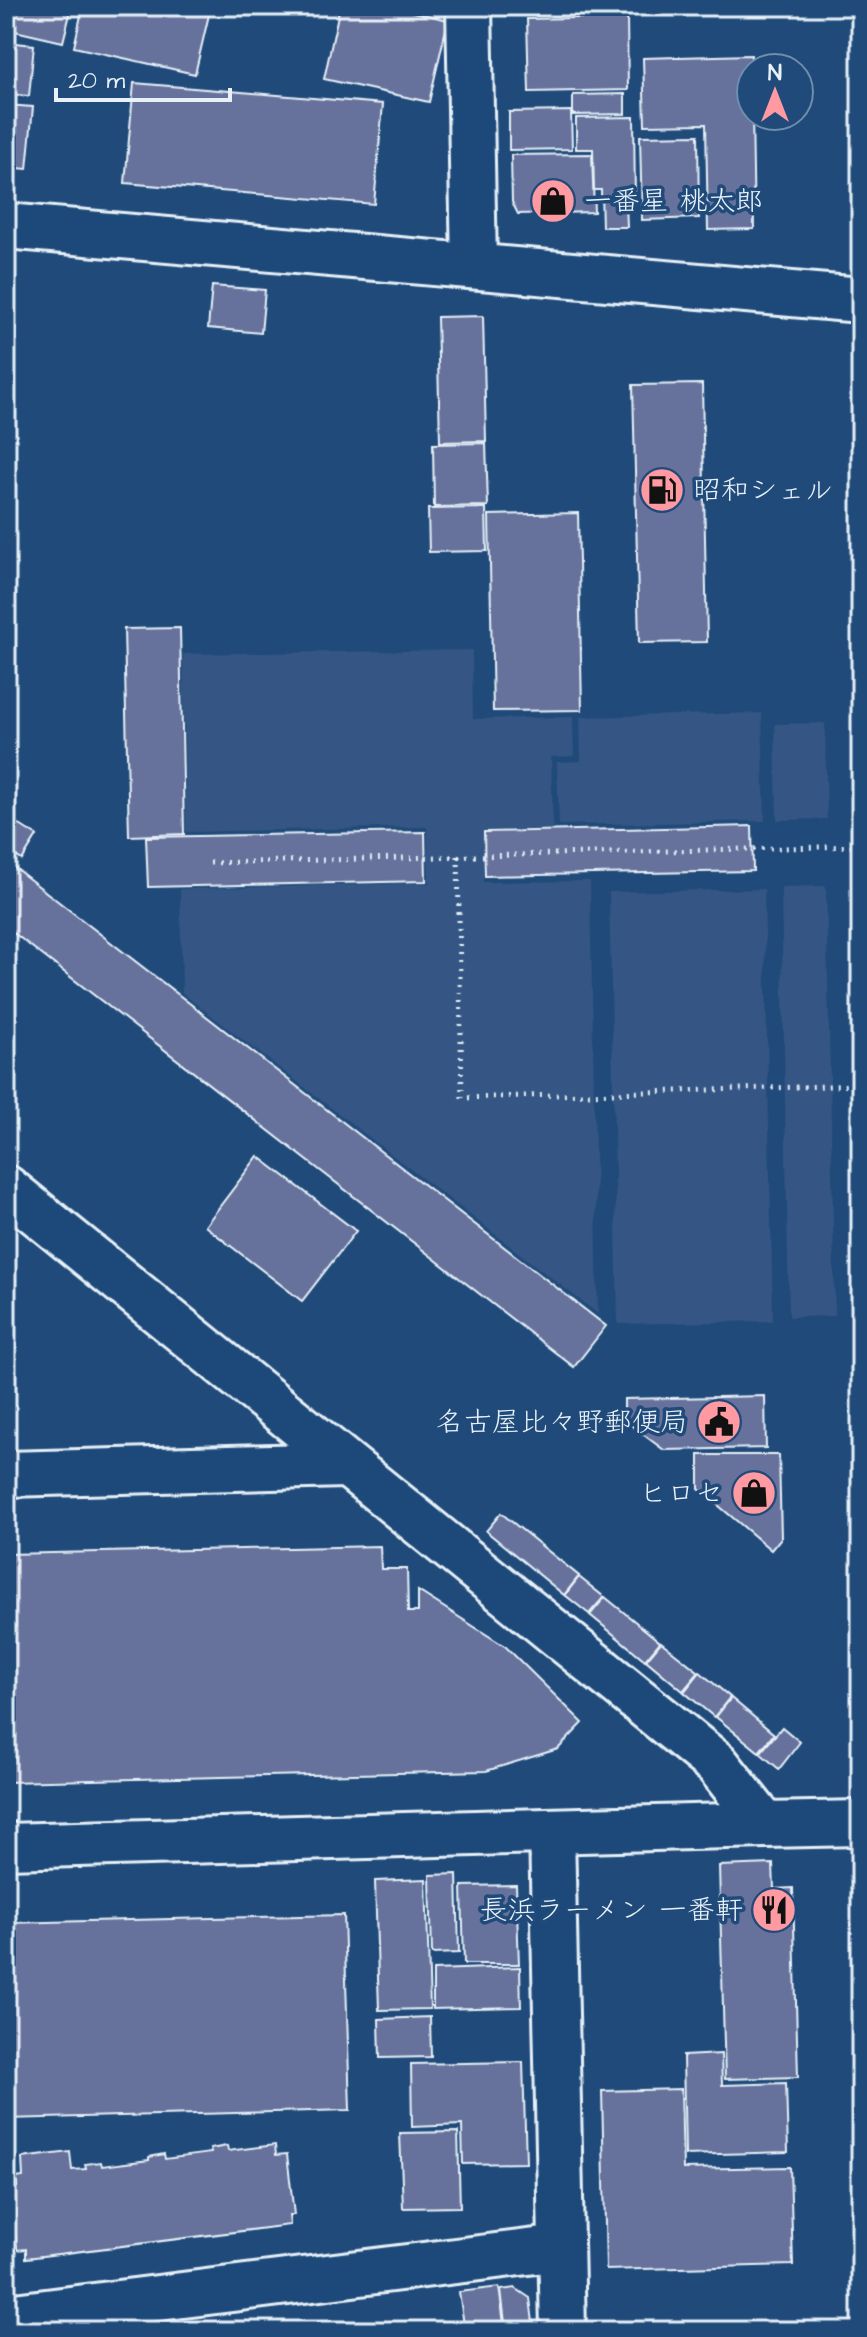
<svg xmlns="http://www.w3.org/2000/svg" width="867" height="2337" font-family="'Architects Daughter','Klee One',sans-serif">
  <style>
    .built { fill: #345684 }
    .building { fill: #66719c; stroke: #e8f1f8; stroke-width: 2 }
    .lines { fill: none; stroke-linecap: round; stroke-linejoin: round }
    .minor-casing { stroke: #e8f1f8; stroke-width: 50 }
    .tertiary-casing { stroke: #e8f1f8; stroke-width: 50 }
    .path { stroke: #e8f1f8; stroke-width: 5; stroke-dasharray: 2 6; stroke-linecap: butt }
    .minor { stroke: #1f4a7a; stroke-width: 44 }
    .tertiary { stroke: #1f4a7a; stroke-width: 44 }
    .labels { text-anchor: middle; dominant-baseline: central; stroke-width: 7; stroke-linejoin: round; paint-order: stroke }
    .poi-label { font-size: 28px; fill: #e8f1f8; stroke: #1f4a7a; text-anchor: end }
  </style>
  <rect width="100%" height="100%" fill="#1f4a7a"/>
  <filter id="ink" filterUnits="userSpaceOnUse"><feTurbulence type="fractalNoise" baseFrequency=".0125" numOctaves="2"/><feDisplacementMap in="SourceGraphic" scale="16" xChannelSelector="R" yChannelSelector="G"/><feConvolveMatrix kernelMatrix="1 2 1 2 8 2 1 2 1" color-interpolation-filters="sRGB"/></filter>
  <g filter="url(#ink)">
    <g class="built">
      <polygon points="472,650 473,719 573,717 574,756 551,757 553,829 483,830 483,882 590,881 598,1314 182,993 180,889 429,883 427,827 186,832 183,654"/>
      <polygon points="762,713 765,821 559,825 557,762 581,761 580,717"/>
      <polygon points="825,723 827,819 777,820 775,724"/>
      <polygon points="826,886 835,1316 789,1317 781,887"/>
      <polygon points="764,889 773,1321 618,1324 609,892"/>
    </g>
    <g class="building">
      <polygon points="6,6 72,6 63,42 6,29"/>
      <polygon points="83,6 211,6 195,74 74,47"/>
      <polygon points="340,6 388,6 448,20 429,102 324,79"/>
      <polygon points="517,6 584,6 584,7 517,8"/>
      <polygon points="594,6 627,6 628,9 594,9"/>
      <polygon points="627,17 628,90 529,92 527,19"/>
      <polygon points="6,42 34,45 29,96 6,94"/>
      <polygon points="751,55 754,229 708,230 706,124 645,125 643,58"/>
      <polygon points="134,83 383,104 374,204 125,183"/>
      <polygon points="625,94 625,114 573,115 573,95"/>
      <polygon points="6,105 33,107 27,169 6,167"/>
      <polygon points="571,111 572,149 509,150 509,112"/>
      <polygon points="634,117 635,202 626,202 627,227 602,227 601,190 594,190 593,149 576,149 576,118"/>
      <polygon points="698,135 699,218 642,220 640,136"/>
      <polygon points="592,154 594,212 518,214 512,202 511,155"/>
      <polygon points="212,286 265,290 261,333 208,328"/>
      <polygon points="483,316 486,441 440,442 437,317"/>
      <polygon points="702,384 707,642 639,643 633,385"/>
      <polygon points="486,443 488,506 434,507 433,444"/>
      <polygon points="486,508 487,551 429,552 428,509"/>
      <polygon points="578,513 582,710 493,711 489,515"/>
      <polygon points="180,628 184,834 129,836 124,629"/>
      <polygon points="7,817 37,836 22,860 6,850"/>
      <polygon points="752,826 753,871 485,876 484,832"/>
      <polygon points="425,832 426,881 148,887 146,837"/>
      <polygon points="6,861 606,1326 574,1367 6,927"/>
      <polygon points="258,1156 356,1231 302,1301 205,1226"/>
      <polygon points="765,1396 766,1448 664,1450 624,1420 624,1399"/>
      <polygon points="699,1455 779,1455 781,1538 771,1550 699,1489"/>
      <polygon points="501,1513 579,1576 564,1595 486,1531"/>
      <polygon points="380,1546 381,1569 407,1569 408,1612 418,1612 418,1591 506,1647 583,1723 558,1749 486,1771 6,1782 6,1554"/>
      <polygon points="579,1577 604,1597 589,1614 565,1595"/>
      <polygon points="605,1597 660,1642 645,1660 590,1615"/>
      <polygon points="661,1642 699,1672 683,1691 646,1660"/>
      <polygon points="700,1672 730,1697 714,1717 684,1692"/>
      <polygon points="731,1698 774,1734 759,1752 716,1717"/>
      <polygon points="782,1727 800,1742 779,1769 760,1753"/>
      <polygon points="773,1864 774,1889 793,1888 798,2077 725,2079 719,1866"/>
      <polygon points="457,1874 459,1953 432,1954 430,1875"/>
      <polygon points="426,1879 430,2009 379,2010 375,1881"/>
      <polygon points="516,1885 519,1964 464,1964 462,1886"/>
      <polygon points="344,1915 350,2110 6,2119 6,1923"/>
      <polygon points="520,1967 521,2007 433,2009 433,1970"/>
      <polygon points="430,2017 431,2057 380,2058 379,2019"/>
      <polygon points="721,2054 722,2085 786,2083 788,2152 685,2155 683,2056"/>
      <polygon points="523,2062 526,2163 463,2164 462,2125 412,2127 411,2064"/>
      <polygon points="681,2089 683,2169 790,2167 793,2265 606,2270 602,2091"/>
      <polygon points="458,2132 460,2207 403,2208 400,2133"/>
      <polygon points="275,2145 276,2155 287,2154 294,2215 289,2215 290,2225 26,2258 26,2249 17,2250 9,2188 17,2187 16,2178 23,2177 22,2158 70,2152 72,2170 86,2169 85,2164 101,2162 102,2166 149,2160 149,2157 164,2154 165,2159 211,2153 210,2149 227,2146 228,2151"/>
      <polygon points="499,2287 505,2331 465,2331 459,2292"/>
      <polygon points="515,2288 530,2298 534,2331 506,2331 501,2290"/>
    </g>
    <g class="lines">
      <g class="minor-casing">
        <g id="minor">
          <polyline points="469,6 474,265"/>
          <polyline points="6,1188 717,1764 765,1825 861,1823"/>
          <polyline points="6,1474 345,1465"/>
          <polyline points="552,1832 563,2331"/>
          <polyline points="6,1846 765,1825"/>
          <polyline points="6,2317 560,2248"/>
        </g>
      </g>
      <g class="tertiary-casing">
        <polyline id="tertiary" points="6,226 861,300"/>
      </g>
      <g class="path">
        <polyline points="458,856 462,1098 861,1085"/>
        <polyline points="210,863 859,846"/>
      </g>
      <use href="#minor" class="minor"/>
      <use href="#tertiary" class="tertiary"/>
    </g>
  </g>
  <defs>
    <g id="shop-disc" transform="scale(2.3)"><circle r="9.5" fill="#ff9aa2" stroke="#1f4a7a"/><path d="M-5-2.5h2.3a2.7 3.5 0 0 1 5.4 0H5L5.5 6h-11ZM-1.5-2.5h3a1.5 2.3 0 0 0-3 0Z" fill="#111"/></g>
    <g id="fuel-disc" transform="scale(2.3)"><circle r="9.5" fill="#ff9aa2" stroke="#1f4a7a"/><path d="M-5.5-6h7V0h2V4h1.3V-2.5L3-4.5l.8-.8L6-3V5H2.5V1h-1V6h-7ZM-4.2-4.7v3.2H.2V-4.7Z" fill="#111"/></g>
    <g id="civic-disc" transform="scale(2.3)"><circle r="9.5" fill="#ff9aa2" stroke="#1f4a7a"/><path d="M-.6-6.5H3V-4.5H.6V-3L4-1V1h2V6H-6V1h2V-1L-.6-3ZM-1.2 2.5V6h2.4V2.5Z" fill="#111"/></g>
    <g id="restaurant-disc" transform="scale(2.3)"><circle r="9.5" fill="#ff9aa2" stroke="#1f4a7a"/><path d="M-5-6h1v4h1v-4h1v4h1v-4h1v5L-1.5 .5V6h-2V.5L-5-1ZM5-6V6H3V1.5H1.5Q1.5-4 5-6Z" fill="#111"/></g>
  </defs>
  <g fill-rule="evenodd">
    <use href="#shop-disc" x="553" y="201"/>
    <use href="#fuel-disc" x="662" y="490"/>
    <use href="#civic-disc" x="719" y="1422"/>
    <use href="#shop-disc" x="754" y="1493"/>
    <use href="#restaurant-disc" x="774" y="1910"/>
  </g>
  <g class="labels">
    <g class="poi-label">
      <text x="584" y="201" text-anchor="start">一番星 桃太郎</text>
      <text x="693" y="490" text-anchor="start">昭和シェル</text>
      <text x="688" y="1422">名古屋比々野郵便局</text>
      <text x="723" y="1493">ヒロセ</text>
      <text x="743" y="1910">長浜ラーメン 一番軒</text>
    </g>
  </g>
  <rect width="867" height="2337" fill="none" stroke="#1f4a7a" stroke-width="32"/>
  <rect x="16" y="16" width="835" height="2305" fill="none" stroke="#e8f1f8" stroke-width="3" filter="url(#ink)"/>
  <g transform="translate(775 92)"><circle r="38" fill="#1f4a7a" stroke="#6f8dac" stroke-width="2"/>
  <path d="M0-6L14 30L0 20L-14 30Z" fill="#ff9aa2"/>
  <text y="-12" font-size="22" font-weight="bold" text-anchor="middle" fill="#e8f1f8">N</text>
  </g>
  <path d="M56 88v12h174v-12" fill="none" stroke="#e8f1f8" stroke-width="4"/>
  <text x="68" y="88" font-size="24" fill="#e8f1f8" stroke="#1f4a7a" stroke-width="6" paint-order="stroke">20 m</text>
</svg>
